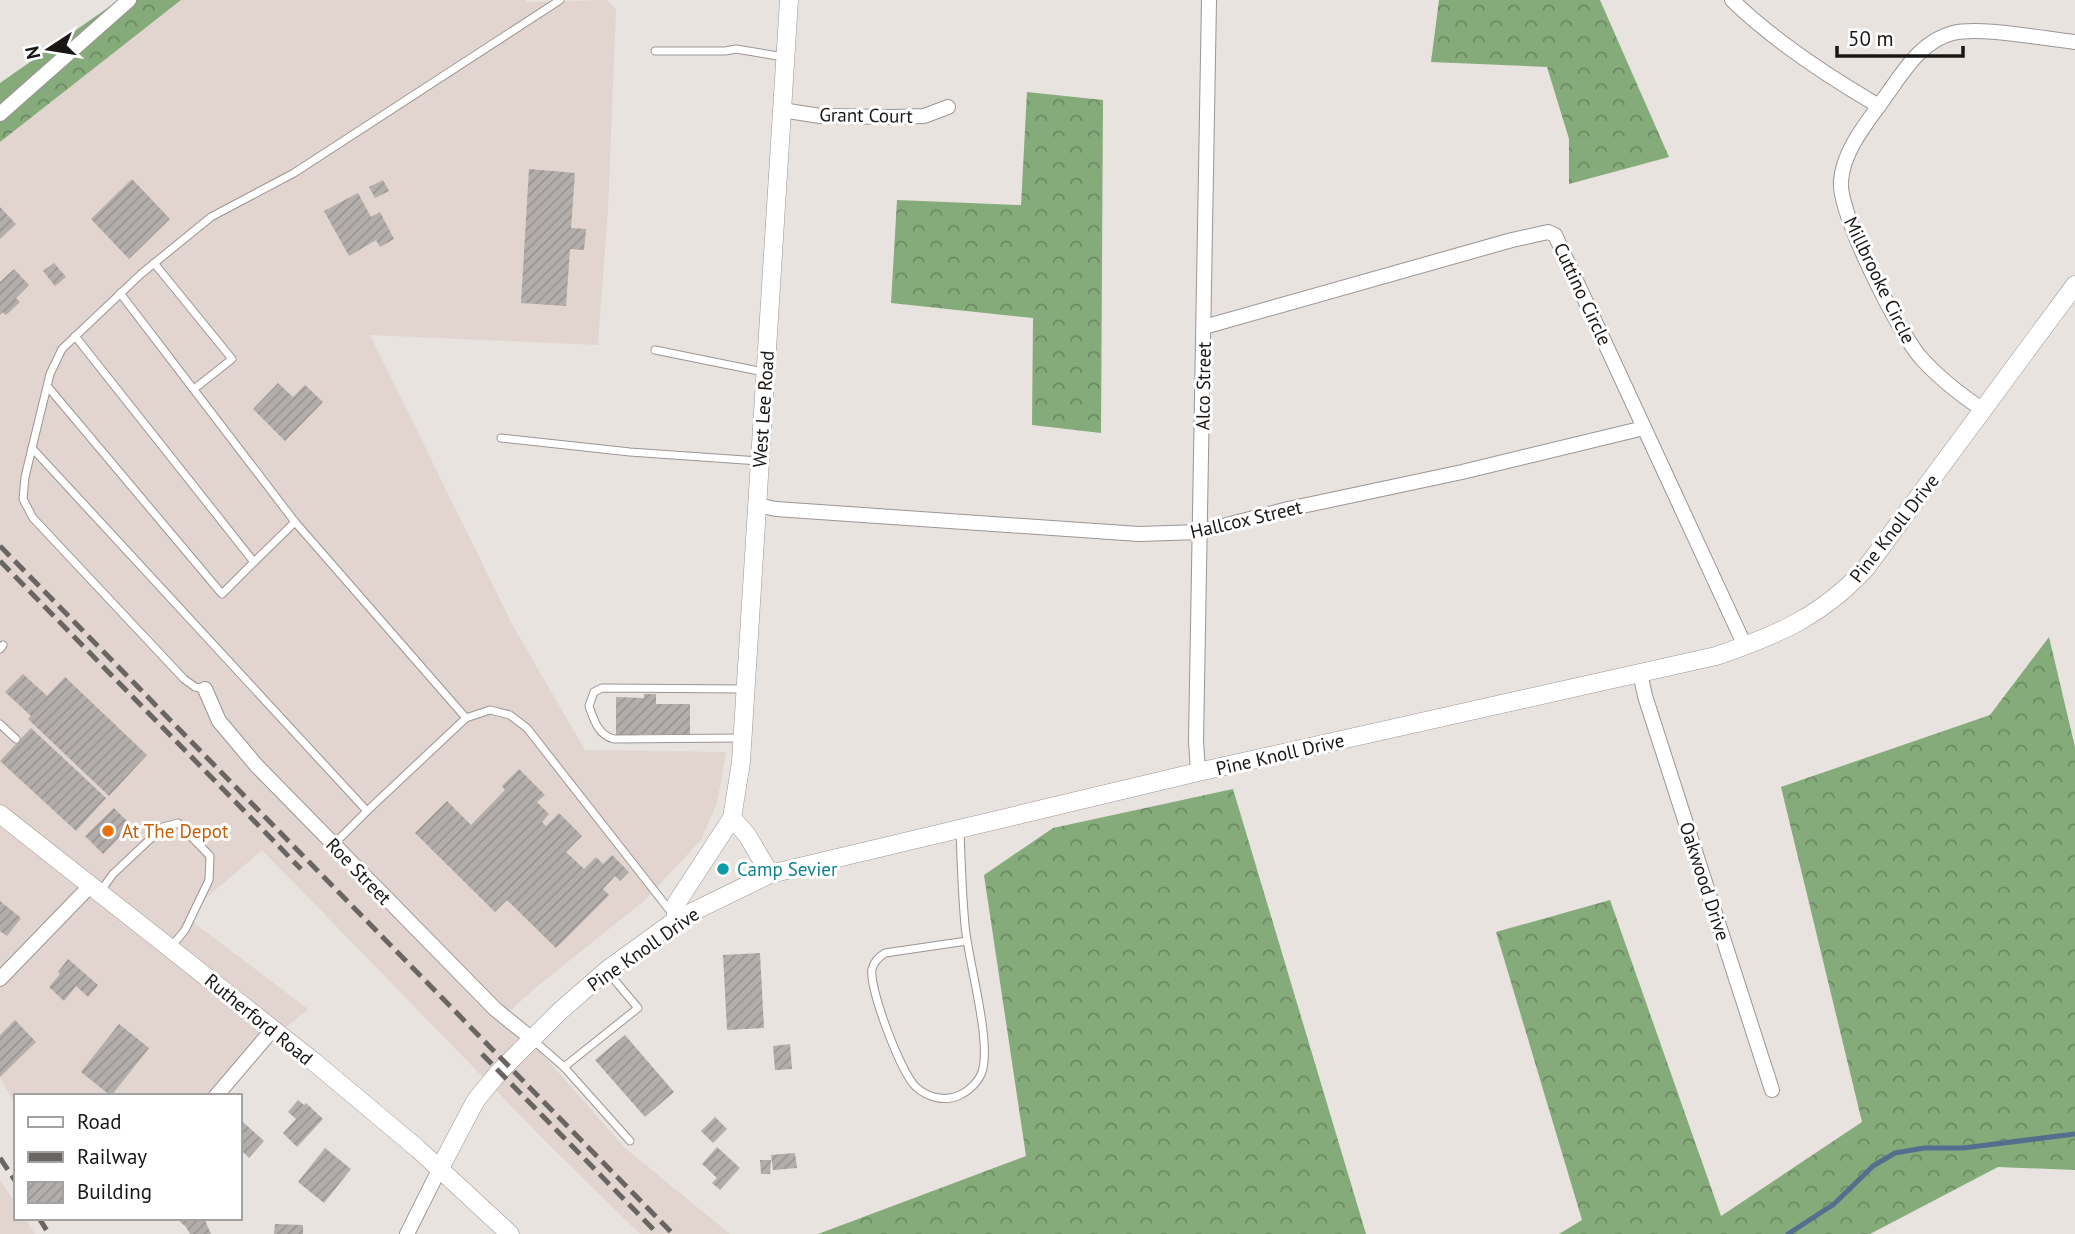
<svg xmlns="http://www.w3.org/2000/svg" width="2075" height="1234" font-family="'PT Sans',sans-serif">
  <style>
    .built { fill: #e2d4ce }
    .forest { fill: url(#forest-crowns) }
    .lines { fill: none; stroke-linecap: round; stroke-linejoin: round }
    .stream { stroke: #546f8e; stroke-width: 5 }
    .building { fill: url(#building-hatch) }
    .service-casing { stroke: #9b9593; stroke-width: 9 }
    .minor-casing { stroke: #9b9593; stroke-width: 16 }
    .tertiary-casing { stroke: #9b9593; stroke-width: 19 }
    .service { stroke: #fff; stroke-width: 7 }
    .minor { stroke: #fff; stroke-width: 14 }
    .tertiary { stroke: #fff; stroke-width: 18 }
    .rail { stroke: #686563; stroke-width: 5; stroke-dasharray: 14 7; stroke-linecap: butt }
    .food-dot { fill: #e8710a; stroke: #fff; stroke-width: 2.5 }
    .culture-dot { fill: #0f9aa8; stroke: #fff; stroke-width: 2.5 }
    .labels { text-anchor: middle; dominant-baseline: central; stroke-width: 6; stroke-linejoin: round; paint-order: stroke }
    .street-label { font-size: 19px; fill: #191716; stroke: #fff }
    .food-label { font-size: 19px; fill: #c56008; stroke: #fff; text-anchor: start }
    .culture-label { font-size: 19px; fill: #0d838f; stroke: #fff; text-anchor: start }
  </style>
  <defs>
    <pattern id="forest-crowns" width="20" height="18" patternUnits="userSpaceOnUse" patternTransform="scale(1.75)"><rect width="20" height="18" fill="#85ab7a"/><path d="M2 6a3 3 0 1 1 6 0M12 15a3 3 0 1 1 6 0" fill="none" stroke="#6c8a63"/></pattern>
    <pattern id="building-hatch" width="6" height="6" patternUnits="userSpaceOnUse" patternTransform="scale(1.75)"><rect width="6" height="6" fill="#b3adab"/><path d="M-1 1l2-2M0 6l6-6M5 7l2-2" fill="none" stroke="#999492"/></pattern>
  </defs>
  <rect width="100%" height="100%" fill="#e9e3e0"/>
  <g class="built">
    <polygon points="181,0 526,0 527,2 607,0 616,10 608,209 598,345 370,335 513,626 585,750 726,752 717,803 701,840 645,900 534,989 507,1014 625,1148 730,1234 640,1234 545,1141 262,850 185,916 308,1009 204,1096 16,1096 16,1105 0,1078 0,142"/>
    <polygon points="0,1180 16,1204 16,1218 25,1218 35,1234 0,1234"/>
  </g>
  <g class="forest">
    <polygon points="119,0 181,0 0,142 0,83"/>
    <polygon points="1439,0 1600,0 1669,157 1569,184 1569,139 1547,67 1431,62"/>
    <polygon points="1027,92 1103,100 1101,433 1032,425 1033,318 891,303 897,200 1021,205"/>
    <polygon points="2049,637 2075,747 2075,1170 1998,1167 1870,1234 1559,1234 1582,1220 1496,932 1610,900 1721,1216 1862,1122 1781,787 1990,715"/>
    <polygon points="1233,789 1366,1234 818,1234 1026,1156 984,875 1053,828"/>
  </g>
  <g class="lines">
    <polyline class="stream" points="1788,1234 1834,1204 1873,1166 1895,1153 1924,1148 1963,1148 2075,1134"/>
  </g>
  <g class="building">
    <polygon points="529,169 575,173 571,228 586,229 584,250 570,249 566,306 521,303"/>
    <polygon points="132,179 170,219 129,259 91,219"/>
    <polygon points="383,180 389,191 375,198 369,187"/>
    <polygon points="358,193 371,217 380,212 394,239 380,247 376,240 349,256 324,211"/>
    <polygon points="0,207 16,224 0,239"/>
    <polygon points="54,263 66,277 55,286 43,271"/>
    <polygon points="14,269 29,285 16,298 20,302 6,315 2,312 0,315 0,282"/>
    <polygon points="278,383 293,397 305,385 323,402 285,441 253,409"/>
    <polygon points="23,674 47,696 65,677 147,755 109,796 28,719 31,716 5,692"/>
    <polygon points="644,694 656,694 656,704 690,704 690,734 640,734 640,738 616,737 616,697 644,698"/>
    <polygon points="31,728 106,798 76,831 0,761"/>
    <polygon points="519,769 545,795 537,802 549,814 542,822 546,826 559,813 582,836 566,852 584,869 596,857 603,864 612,855 629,872 620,881 615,876 603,889 609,895 556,948 507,900 495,912 415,833 447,801 471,825 505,790 502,786"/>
    <polygon points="114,808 131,825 103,854 85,836"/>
    <polygon points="0,901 21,918 7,936 0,931"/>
    <polygon points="760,953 764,1028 727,1030 723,955"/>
    <polygon points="68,959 98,985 88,997 76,986 64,1001 49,987 60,974 58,972"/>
    <polygon points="15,1020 36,1042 0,1077 0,1035"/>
    <polygon points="119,1024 149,1048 111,1096 81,1072"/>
    <polygon points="625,1035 674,1092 645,1117 595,1060"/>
    <polygon points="790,1044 792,1069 775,1070 773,1046"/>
    <polygon points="298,1100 304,1105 306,1103 323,1119 297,1147 283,1133 296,1119 288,1112"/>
    <polygon points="715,1117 727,1129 713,1143 701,1131"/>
    <polygon points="242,1121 264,1141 249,1158 240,1149"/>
    <polygon points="717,1147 740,1168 720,1190 712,1183 717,1178 702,1164"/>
    <polygon points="325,1148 351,1169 324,1203 298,1182"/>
    <polygon points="795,1153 797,1168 773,1170 771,1155"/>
    <polygon points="760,1160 771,1160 770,1174 761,1174"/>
    <polygon points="176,1218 204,1218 211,1234 190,1234 186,1227"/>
    <polygon points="275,1224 303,1225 303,1234 274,1234"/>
  </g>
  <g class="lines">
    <g class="service-casing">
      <g id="service">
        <polyline points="655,51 725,51 736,49 784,57"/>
        <polyline points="154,263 232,359 194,389"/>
        <polyline points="75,336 254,562 295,522 120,293"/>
        <polyline points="655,350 764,372"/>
        <polyline points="48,387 222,594 254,562"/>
        <polyline points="501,438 630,452 759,461"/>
        <polyline points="32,448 50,374 62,349 141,274 211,217 294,173 560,0"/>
        <polyline points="295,522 466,718"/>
        <polyline points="0,649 3,645"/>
        <polyline points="205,689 195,687 184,679 33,518 23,499 25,477 32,448 367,811 334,844"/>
        <polyline points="0,724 16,739"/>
        <path d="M741,738l-127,1c-16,-4 -20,-19 -25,-33l5,-14 8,-4 142,1"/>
        <polyline points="367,811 466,718 490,710 510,715 527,728 671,912"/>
        <path d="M960,829c1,32 2,64 5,96 3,36 27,116 17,147 -3,9 -13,19 -22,23 -14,7 -32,3 -44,-8 -15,-14 -47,-98 -44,-118 2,-8 7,-12 13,-16l82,-12"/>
        <polyline points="100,892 113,874 163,827 178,823 210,856 209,880 185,930 171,947"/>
        <polyline points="533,1040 564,1067 638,1008 607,971"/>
        <polyline points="564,1067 630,1141"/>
      </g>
    </g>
    <g class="minor-casing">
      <g id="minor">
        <path d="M1732,0c40,39 99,78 147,106"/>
        <polyline points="782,110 820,116 894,117 924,116 948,107"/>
        <polyline points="0,114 129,0"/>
        <polyline points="1204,327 1512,240 1548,232 1555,235 1745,646"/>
        <path d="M1983,410c-22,-15 -43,-31 -61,-51 -23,-25 -84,-146 -81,-178 2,-32 29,-62 47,-88 17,-24 35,-53 65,-60 26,-7 93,6 122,9"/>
        <polyline points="756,505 776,509 1139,534 1200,532 1288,509 1462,472 1644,428"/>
        <polyline points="1640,673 1645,696 1772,1090"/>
        <polyline points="205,689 219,721 256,765 495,1009 532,1039"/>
        <polyline points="1198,772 1196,741 1209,0"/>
        <polyline points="0,979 90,886"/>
        <polyline points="216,1096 273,1029"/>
        <polyline points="407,1234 440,1168"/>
      </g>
    </g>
    <g class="tertiary-casing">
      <g id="tertiary">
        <polyline points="0,814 313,1061 418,1149 510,1234"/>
        <polyline points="732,818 747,835 770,874"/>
        <polyline points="676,920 676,904 732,818 741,762 789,0"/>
        <path d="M440,1168l36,-68 23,-28 60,-60 48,-42 69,-50 94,-46 428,-102 518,-116c61,-21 105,-39 150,-88l209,-283"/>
      </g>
    </g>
    <use href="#service" class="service"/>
    <use href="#minor" class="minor"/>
    <use href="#tertiary" class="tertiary"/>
    <g class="rail">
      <polyline points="0,546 673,1234"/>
      <polyline points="0,561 301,869"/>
      <polyline points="482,1054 658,1234"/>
      <polyline points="0,1158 16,1182"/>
      <polyline points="39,1218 49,1234"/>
    </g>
  </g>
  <circle class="food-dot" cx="108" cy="831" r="7"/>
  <circle class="culture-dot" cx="723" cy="869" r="7"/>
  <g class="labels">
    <g class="street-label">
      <text transform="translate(866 115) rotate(1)">Grant Court</text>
      <text transform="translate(1880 280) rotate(64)">Millbrooke Circle</text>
      <text transform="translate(1583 294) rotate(65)">Cuttino Circle</text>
      <text transform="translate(1203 386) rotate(-89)">Alco Street</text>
      <text transform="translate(763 409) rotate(-86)">West Lee Road</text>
      <text transform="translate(1246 519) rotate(-13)">Hallcox Street</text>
      <text transform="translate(1894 528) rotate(-52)">Pine Knoll Drive</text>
      <text transform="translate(1280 754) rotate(-13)">Pine Knoll Drive</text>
      <text transform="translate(359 871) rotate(46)">Roe Street</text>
      <text transform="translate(1705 881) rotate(72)">Oakwood Drive</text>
      <text transform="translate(643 949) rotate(-35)">Pine Knoll Drive</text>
      <text transform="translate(259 1019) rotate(39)">Rutherford Road</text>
    </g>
    <g class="food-label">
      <text x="122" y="831">At The Depot</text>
    </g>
    <g class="culture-label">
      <text x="737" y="869">Camp Sevier</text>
    </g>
  </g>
  <rect x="14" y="1094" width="228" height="126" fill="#ffffff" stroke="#a3a2a2" stroke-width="2"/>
  <rect x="28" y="1117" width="35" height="10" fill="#ffffff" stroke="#a3a2a2" stroke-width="2"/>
  <text x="77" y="1129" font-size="21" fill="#191716">Road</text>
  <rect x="28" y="1152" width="35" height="10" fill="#686563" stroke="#a3a2a2" stroke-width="2"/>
  <text x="77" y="1164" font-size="21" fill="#191716">Railway</text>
  <rect x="28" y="1182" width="35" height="21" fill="url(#building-hatch)" stroke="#a3a2a2" stroke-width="2"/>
  <text x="77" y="1199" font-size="21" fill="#191716">Building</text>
  <g transform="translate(49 49) rotate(258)" stroke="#ffffff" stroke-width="5" paint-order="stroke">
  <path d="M0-5L12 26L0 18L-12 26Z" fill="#191716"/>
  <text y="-10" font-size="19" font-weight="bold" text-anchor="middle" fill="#191716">N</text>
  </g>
  <path d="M1837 46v10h126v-10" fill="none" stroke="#191716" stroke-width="3.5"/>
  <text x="1848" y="46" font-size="21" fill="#191716" stroke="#ffffff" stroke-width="5" paint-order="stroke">50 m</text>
</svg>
